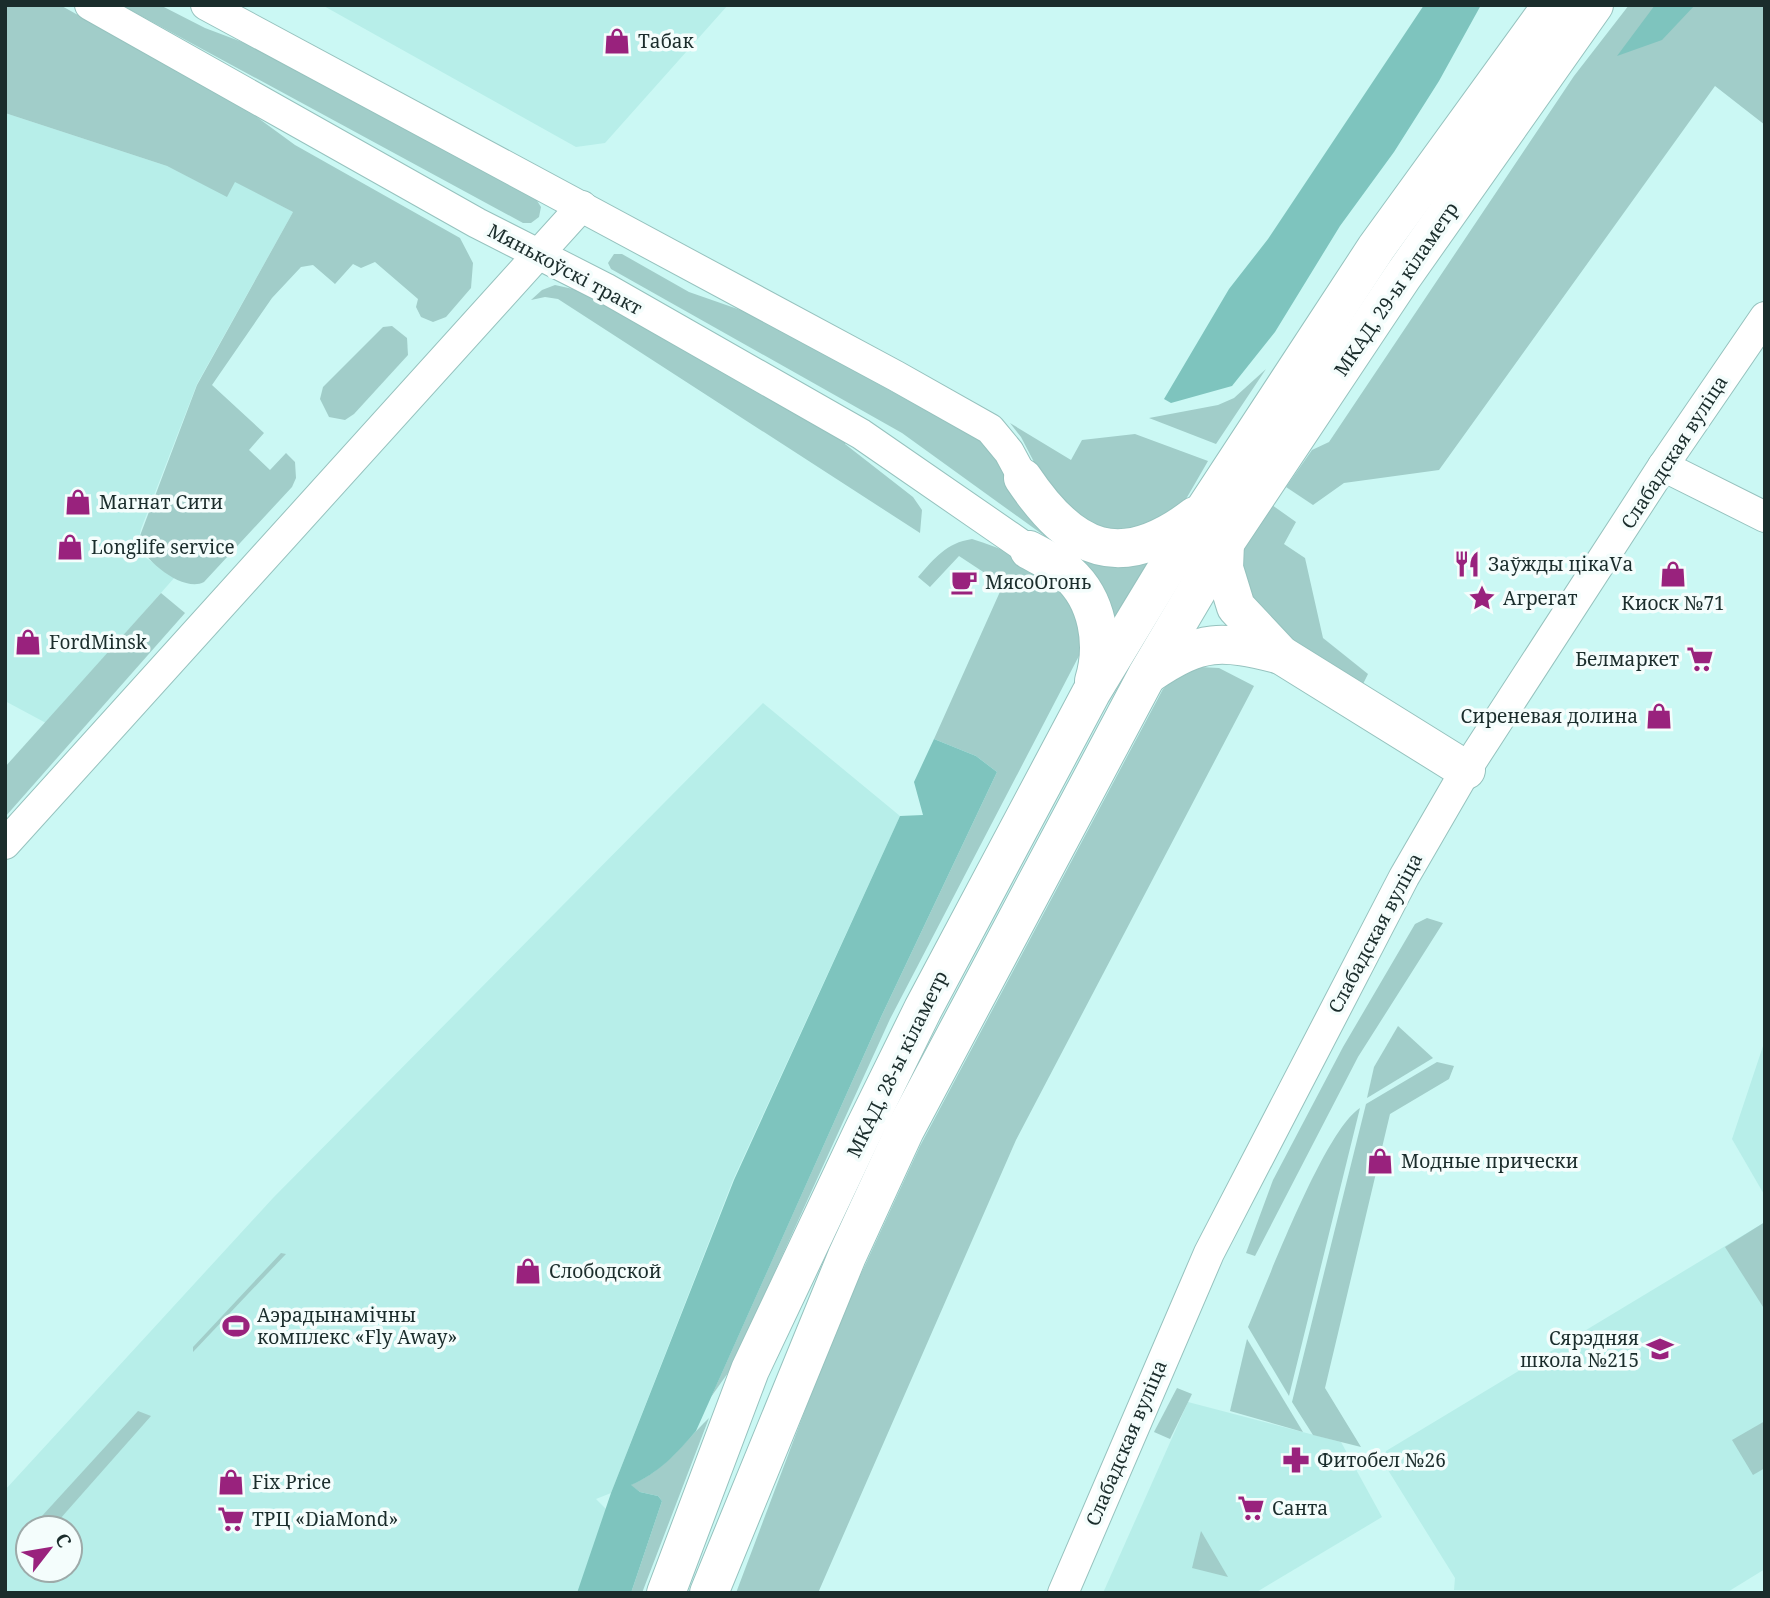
<svg xmlns="http://www.w3.org/2000/svg" width="1770" height="1598" font-family="'Noto Serif',serif">
  <style>
    .built { fill: #b7eee9; fill-rule: evenodd }
    .green { fill: #a1cdc9 }
    .forest { fill: #7ec4be }
    .lines { fill: none; stroke-linecap: round; stroke-linejoin: round }
    .secondary-casing { stroke: #96c2be; stroke-width: 32 }
    .highway-casing { stroke: #96c2be; stroke-width: 40 }
    .secondary { stroke: #fff; stroke-width: 30 }
    .highway { stroke: #fff; stroke-width: 38 }
    .labels { text-anchor: middle; dominant-baseline: central; stroke-width: 7; stroke-linejoin: round; paint-order: stroke }
    .poi-label { font-size: 19px; fill: #1b2d2c; stroke: #f4fdfc; text-anchor: start }
    .street-label { font-size: 19px; fill: #1b2d2c; stroke: #f4fdfc }
  </style>
  <rect width="100%" height="100%" fill="#cbf8f4"/>
  <g class="built">
    <polygon points="322,5 728,5 605,143 576,147"/>
    <polygon points="5,113 167,166 227,196 235,181 293,212 197,384 141,529 138,542 146,558 175,577 46,723 5,701"/>
    <path d="M763,703l137,113 -167,364 -122,313 -15,6 11,11 -29,83h-573v-103l268,-292zM28,1528h42v42h-42z"/>
    <polygon points="1765,1040 1765,1196 1732,1139"/>
    <polygon points="1765,1222 1765,1569 1726,1593 1454,1590 1455,1578 1383,1462 1386,1451"/>
    <polygon points="1188,1402 1341,1442 1382,1517 1255,1593 1103,1593"/>
  </g>
  <g class="green">
    <path d="M5,5h55l183,102 52,38 165,93 13,25 -2,25 -25,29 -13,5 -12,-5 -5,-10 2,-8 -43,-37 -14,6 -8,-4 -18,20 -22,-19 -12,2 -29,31 -60,87 52,48 -15,17 21,20 16,-17 9,9 1,16 -4,9 -88,95c-20,11 -60,-21 -66,-41l59,-156 96,-173 -58,-30 -8,15 -60,-31 -162,-53z"/>
    <polygon points="121,5 160,5 205,28 258,48 536,199 541,207 539,217 531,223 523,223"/>
    <polygon points="1629,5 1765,5 1765,125 1715,86 1439,470 1344,483 1313,505 1286,487 1312,450 1329,442 1574,76"/>
    <polygon points="614,254 622,254 689,292 752,314 983,442 1006,471 1152,558 1114,620 1075,558 902,433 611,269 608,263"/>
    <polygon points="555,285 582,291 847,439 845,444 913,497 922,510 920,533 558,299 545,297 531,300 542,290"/>
    <polygon points="392,326 407,338 408,355 354,414 345,420 329,417 320,399 323,387 383,327"/>
    <polygon points="1266,369 1216,444 1149,418 1218,405 1234,398"/>
    <polygon points="1010,423 1071,460 1082,440 1135,434 1208,461 1182,506 1170,519 1104,535 1047,487 1021,437"/>
    <polygon points="1272,505 1296,522 1284,544 1305,558 1323,638 1368,674 1362,686 1256,617 1237,559"/>
    <path d="M972,539c41,13 87,31 105,75 5,10 3,27 4,38l-191,367 -160,351 -19,27 170,-380 116,-245 -21,-16 -42,-17 69,-154 -44,-29 -29,31 -12,-10c17,-19 28,-34 54,-38z"/>
    <polygon points="161,593 185,613 5,817 5,767"/>
    <polygon points="1200,667 1219,668 1254,686 1016,1140 818,1593 736,1593 836,1328 920,1146 1163,689 1175,678"/>
    <polygon points="1427,918 1443,923 1358,1057 1255,1256 1246,1253 1273,1180 1343,1047 1415,924"/>
    <polygon points="1398,1026 1433,1058 1367,1098 1374,1067"/>
    <polygon points="1437,1062 1454,1066 1449,1079 1390,1114 1325,1388 1361,1447 1313,1435 1292,1402 1366,1104"/>
    <path d="M1360,1108l-71,288 -41,-69c20,-46 76,-196 112,-219z"/>
    <polygon points="1765,1222 1765,1310 1725,1247"/>
    <polygon points="281,1253 286,1254 193,1352 193,1347"/>
    <polygon points="1247,1339 1303,1432 1230,1411"/>
    <polygon points="1177,1388 1192,1394 1170,1439 1154,1432"/>
    <polygon points="138,1411 151,1416 52,1528 31,1528"/>
    <path d="M709,1418l-67,175h-11l31,-92 -4,-5 -18,-4 -10,-7c35,-14 53,-42 79,-67z"/>
    <polygon points="1765,1421 1765,1468 1753,1475 1732,1440"/>
    <polygon points="1201,1531 1228,1577 1192,1568"/>
  </g>
  <g class="forest">
    <polygon points="1424,5 1481,5 1439,81 1394,152 1340,226 1275,332 1232,386 1171,403 1164,399 1229,289 1268,239"/>
    <polygon points="1655,5 1695,5 1662,40 1617,56"/>
    <path d="M934,739l42,17 21,16 -116,245 -185,414c-20,23 -37,42 -65,54l9,7 18,4 4,5 -31,92h-54l34,-100 123,-313 166,-364 23,-1 -9,-33z"/>
  </g>
  <g class="lines">
    <g class="secondary-casing">
      <g id="secondary">
        <polyline points="90,5 477,223 605,288 861,434 1029,550"/>
        <polyline points="206,5 896,376 990,429 1009,452 1023,478"/>
        <polyline points="1663,466 1765,517"/>
        <polyline points="5,844 582,206"/>
        <polyline points="1063,1593 1209,1253 1404,877 1466,770 1663,466 1765,317"/>
      </g>
    </g>
    <g class="highway-casing">
      <g id="highway">
        <path d="M1023,478c49,73 97,95 172,38"/>
        <polyline points="1225,543 1224,568 1236,607 1281,655 1466,770"/>
        <path d="M1029,550c13,7 28,14 39,23 30,27 37,71 26,108"/>
        <path d="M1149,674c53,-36 72,-34 132,-19"/>
        <polyline points="666,1593 750,1370 865,1127 923,1009 1091,693 1173,558 1376,248 1552,5"/>
        <polyline points="709,1593 847,1256 905,1130 1147,675 1225,543 1403,276 1594,5"/>
      </g>
    </g>
    <use href="#secondary" class="secondary"/>
    <use href="#highway" class="highway"/>
  </g>
  <defs>
    <g id="shop-bare" transform="scale(2.1)"><path d="M-5-2.5h2.3a2.7 3.5 0 0 1 5.4 0H5L5.5 6h-11ZM-1.5-2.5h3a1.5 2.3 0 0 0-3 0Z" fill="#99227d" stroke="#f4fdfc" stroke-width="2.5" paint-order="stroke"/></g>
    <g id="restaurant-bare" transform="scale(2.1)"><path d="M-5-6h1v4h1v-4h1v4h1v-4h1v5L-1.5 .5V6h-2V.5L-5-1ZM5-6V6H3V1.5H1.5Q1.5-4 5-6Z" fill="#99227d" stroke="#f4fdfc" stroke-width="2.5" paint-order="stroke"/></g>
    <g id="cafe-bare" transform="scale(2.1)"><path d="M-5.5-4.5H6V0H3Q3 3.5 0 3.5H-2.5Q-5.5 3.5-5.5 0ZM3-3.2v2h1.7v-2ZM-6 4.5H4V6H-6Z" fill="#99227d" stroke="#f4fdfc" stroke-width="2.5" paint-order="stroke"/></g>
    <g id="sight-bare" transform="scale(2.1)"><path d="M0-6L1.8-2.2L6-1.7L2.9 1.2L3.7 5.4L0 3.3L-3.7 5.4L-2.9 1.2L-6-1.7L-1.8-2.2Z" fill="#99227d" stroke="#f4fdfc" stroke-width="2.5" paint-order="stroke"/></g>
    <g id="supermarket-bare" transform="scale(2.1)"><path d="M-6-5.5h2.5l.6 2H6L4.5 2H-2.5L-4.4-4H-6ZM-1.5 3.2a1.3 1.3 0 1 0 .1 0ZM3 3.2a1.3 1.3 0 1 0 .1 0Z" fill="#99227d" stroke="#f4fdfc" stroke-width="2.5" paint-order="stroke"/></g>
    <g id="stadium-bare" transform="scale(2.1)"><path d="M0-5a6.5 5 0 1 0 0 10a6.5 5 0 1 0 0-10ZM-3.5-1.8h7v3.6h-7Z" fill="#99227d" stroke="#f4fdfc" stroke-width="2.5" paint-order="stroke"/></g>
    <g id="school-bare" transform="scale(2.1)"><path d="M0-5L7-2L0 1L-7-2ZM-4 1L0 2.5L4 1V4Q0 6-4 4Z" fill="#99227d" stroke="#f4fdfc" stroke-width="2.5" paint-order="stroke"/></g>
    <g id="pharmacy-bare" transform="scale(2.1)"><path d="M-2-6h4v4h4v4h-4v4h-4v-4h-4v-4h4Z" fill="#99227d" stroke="#f4fdfc" stroke-width="2.5" paint-order="stroke"/></g>
  </defs>
  <g fill-rule="evenodd">
    <use href="#shop-bare" x="617" y="41"/>
    <use href="#shop-bare" x="78" y="502"/>
    <use href="#shop-bare" x="70" y="547"/>
    <use href="#restaurant-bare" x="1467" y="564"/>
    <use href="#shop-bare" x="1673" y="574"/>
    <use href="#cafe-bare" x="964" y="582"/>
    <use href="#sight-bare" x="1482" y="598"/>
    <use href="#shop-bare" x="28" y="642"/>
    <use href="#supermarket-bare" x="1700" y="659"/>
    <use href="#shop-bare" x="1659" y="716"/>
    <use href="#shop-bare" x="1380" y="1161"/>
    <use href="#shop-bare" x="528" y="1271"/>
    <use href="#stadium-bare" x="236" y="1326"/>
    <use href="#school-bare" x="1660" y="1349"/>
    <use href="#pharmacy-bare" x="1296" y="1460"/>
    <use href="#shop-bare" x="231" y="1482"/>
    <use href="#supermarket-bare" x="1251" y="1508"/>
    <use href="#supermarket-bare" x="231" y="1519"/>
  </g>
  <g class="labels">
    <g class="poi-label">
      <text x="638" y="41">Табак</text>
      <text x="99" y="502">Магнат Cити</text>
      <text x="91" y="547">Longlife service</text>
      <text x="1488" y="564">Заўжды цікаVа</text>
      <text x="985" y="582">МясоОгонь</text>
      <text x="1503" y="598">Агрегат</text>
      <text x="1673" y="603" text-anchor="middle">Киоск №71</text>
      <text x="49" y="642">FordMinsk</text>
      <text x="1679" y="659" text-anchor="end">Белмаркет</text>
      <text x="1638" y="716" text-anchor="end">Сиреневая долина</text>
      <text x="1401" y="1161">Модные прически</text>
      <text x="549" y="1271">Слободской</text>
      <text x="257" y="1315">Аэрадынамічны<tspan x="257" dy="22">комплекс «Fly Away»</tspan></text>
      <text x="1639" y="1338" text-anchor="end">Сярэдняя<tspan x="1639" dy="22">школа №215</tspan></text>
      <text x="1317" y="1460">Фитобел №26</text>
      <text x="252" y="1482">Fix Price</text>
      <text x="1272" y="1508">Санта</text>
      <text x="252" y="1519">ТРЦ «DiaMond»</text>
    </g>
    <g class="street-label">
      <text transform="translate(565 269) rotate(28)">Мянькоўскі тракт</text>
      <text transform="translate(1396 289) rotate(-56)">МКАД, 29-ы кіламетр</text>
      <text transform="translate(1674 452) rotate(-57)">Слабадская вуліца</text>
      <text transform="translate(1375 933) rotate(-62)">Слабадская вуліца</text>
      <text transform="translate(897 1064) rotate(-64)">МКАД, 28-ы кіламетр</text>
      <text transform="translate(1126 1443) rotate(-67)">Слабадская вуліца</text>
    </g>
  </g>
  <rect width="1770" height="1598" fill="none" stroke="#1b2d2c" stroke-width="14"/>
  <g transform="translate(49 1549) rotate(59)"><circle r="33" fill="#f4fdfc" stroke="#9daaa9" stroke-width="2"/>
  <path d="M0-5L12 26L0 18L-12 26Z" fill="#99227d"/>
  <text y="-10" font-size="19" font-weight="bold" text-anchor="middle" fill="#1b2d2c">С</text>
  </g>
</svg>
